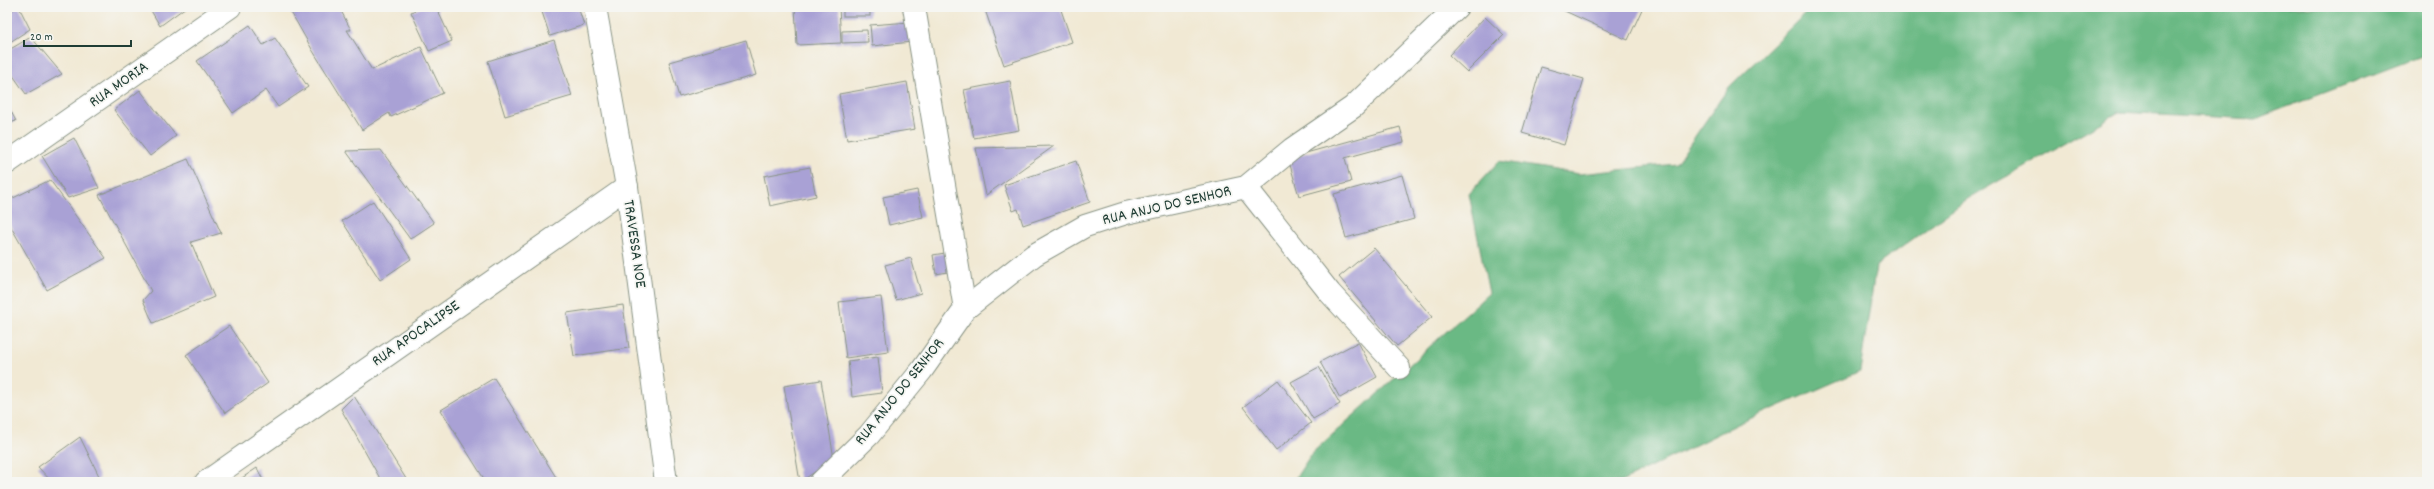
<svg xmlns="http://www.w3.org/2000/svg" width="2434" height="489" font-family="Dekko,sans-serif">
  <style>
    .forest { fill: #6ab984; stroke: #447b5c }
    .building { fill: #a9a1d5 }
    .lines { fill: none; stroke-linecap: round; stroke-linejoin: round }
    .minor-casing { stroke: #889384; stroke-width: 24 }
    .minor { stroke: #fff; stroke-width: 22 }
    .labels { text-anchor: middle; dominant-baseline: central; stroke-width: 3.5; stroke-linejoin: round; paint-order: stroke }
    .street-label { font-size: 16px; fill: #1f3d34; stroke: #f6f6f2 }
  </style>
  <rect width="100%" height="100%" fill="#f6f6f2"/>
  <filter id="ink" filterUnits="userSpaceOnUse"><feTurbulence type="fractalNoise" baseFrequency=".025" numOctaves="2"/><feDisplacementMap in="SourceGraphic" scale="8" xChannelSelector="R" yChannelSelector="G"/><feConvolveMatrix kernelMatrix="1 2 1 2 8 2 1 2 1" color-interpolation-filters="sRGB"/></filter>
  <filter id="wash" filterUnits="userSpaceOnUse"><feTurbulence type="fractalNoise" baseFrequency=".012" numOctaves="4" result="noise"/><feDisplacementMap in="SourceGraphic" scale="16" xChannelSelector="R" yChannelSelector="G"/><feGaussianBlur stdDeviation="0.9" result="paint"/><feColorMatrix in="noise" values="0 0 0 0 0 0 0 0 0 0 0 0 0 0 0 0 0 1.4 0 .05"/><feComposite in="paint" operator="in"/></filter>
  <g filter="url(#wash)">
    <rect width="100%" height="100%" fill="#f1e9d4"/>
    <polygon class="forest" points="1812,7 2427,7 2427,54 2255,119 2119,112 1969,198 1876,266 1860,371 1740,423 1621,482 1293,482 1312,453 1489,293 1469,194 1499,161 1579,174 1676,164 1729,87"/>
    <g id="blocks">
      <g class="building">
        <polygon points="19,7 30,29 7,44 7,12"/>
        <polygon points="149,7 186,7 160,26"/>
        <polygon points="288,7 339,7 351,30 347,30 372,70 421,47 443,93 391,117 389,113 362,130 313,51"/>
        <polygon points="422,7 436,7 452,41 429,51 411,12"/>
        <polygon points="546,7 578,7 584,25 550,36 541,9"/>
        <polygon points="795,7 839,7 841,43 797,45"/>
        <rect x="843" y="7" width="27" height="9"/>
        <polygon points="984,7 1060,7 1072,42 1004,65"/>
        <polygon points="1556,7 1643,7 1628,40"/>
        <polygon points="1485,17 1504,35 1467,72 1449,55"/>
        <polygon points="910,22 912,42 872,46 870,25"/>
        <polygon points="250,25 263,45 275,38 308,87 278,107 266,90 233,113 197,61"/>
        <polygon points="867,30 868,42 842,43 842,31"/>
        <polygon points="31,37 62,74 26,94 7,67 7,51"/>
        <polygon points="554,40 572,96 505,116 488,61"/>
        <polygon points="746,40 756,75 679,97 669,62"/>
        <polygon points="1541,67 1584,79 1564,145 1522,133"/>
        <polygon points="1010,81 1019,130 974,138 964,90"/>
        <polygon points="907,82 915,129 847,140 839,94"/>
        <polygon points="140,90 176,136 150,156 114,110"/>
        <polygon points="7,104 16,121 7,124"/>
        <polygon points="1400,127 1404,142 1345,158 1351,182 1299,196 1288,158"/>
        <polygon points="74,138 99,188 68,198 42,156"/>
        <polygon points="1054,146 986,195 976,148"/>
        <polygon points="381,150 434,223 410,239 346,151"/>
        <polygon points="188,159 221,233 191,242 214,297 153,323 143,300 151,291 99,195"/>
        <polygon points="1076,161 1090,202 1023,225 1018,209 1013,211 1004,185"/>
        <polygon points="810,167 816,196 770,206 764,176"/>
        <polygon points="1402,175 1414,219 1346,238 1334,194"/>
        <polygon points="50,180 106,258 47,290 7,220 7,201"/>
        <polygon points="917,190 923,217 889,225 883,197"/>
        <polygon points="373,201 411,259 380,280 342,221"/>
        <polygon points="1374,248 1432,317 1397,346 1339,277"/>
        <polygon points="951,252 954,271 936,274 933,255"/>
        <polygon points="911,258 921,293 896,300 885,265"/>
        <polygon points="881,297 888,352 846,358 839,302"/>
        <polygon points="623,305 629,348 574,356 567,313"/>
        <polygon points="229,326 268,383 225,413 186,355"/>
        <polygon points="1358,342 1377,377 1340,398 1320,362"/>
        <polygon points="878,357 882,393 852,397 848,361"/>
        <polygon points="1319,367 1340,404 1313,419 1291,382"/>
        <polygon points="494,378 559,482 486,482 441,410"/>
        <polygon points="821,380 834,459 800,482 784,386"/>
        <polygon points="1278,380 1311,423 1276,450 1243,407"/>
        <polygon points="354,396 408,482 382,482 341,409"/>
        <polygon points="80,437 100,478 95,482 52,482 38,467"/>
        <polygon points="257,468 264,482 236,482"/>
      </g>
    </g>
  </g>
  <g filter="url(#ink)">
    <use href="#blocks" fill-opacity="0" stroke="#889384" stroke-width="1"/>
    <g class="lines">
      <g class="minor-casing">
        <g id="minor">
          <polyline points="595,7 627,187 666,482"/>
          <polyline points="914,7 965,309"/>
          <polyline points="7,163 230,7"/>
          <polyline points="1246,187 1330,293 1399,368"/>
          <polyline points="206,482 627,187"/>
          <polyline points="821,482 869,435 922,370 965,309 1034,255 1085,226 1126,213 1246,187 1292,149 1353,107 1457,7"/>
        </g>
      </g>
      <use href="#minor" class="minor"/>
    </g>
  </g>
  <g class="labels">
    <g class="street-label">
      <text transform="translate(119 85) rotate(-35)">RUA MORIA</text>
      <text transform="translate(1167 206) rotate(-13)">RUA ANJO DO SENHOR</text>
      <text transform="translate(634 244) rotate(82)">TRAVESSA NOE</text>
      <text transform="translate(416 334) rotate(-35)">RUA APOCALIPSE</text>
      <text transform="translate(900 392) rotate(-51)">RUA ANJO DO SENHOR</text>
    </g>
  </g>
  <rect width="2434" height="489" fill="none" stroke="#f6f6f2" stroke-width="24"/>
  <path d="M24 40v6h107v-6" fill="none" stroke="#1f3d34" stroke-width="2"/>
  <text x="30" y="40" font-size="12" fill="#1f3d34" stroke="#f6f6f2" stroke-width="3" paint-order="stroke">20 m</text>
</svg>
